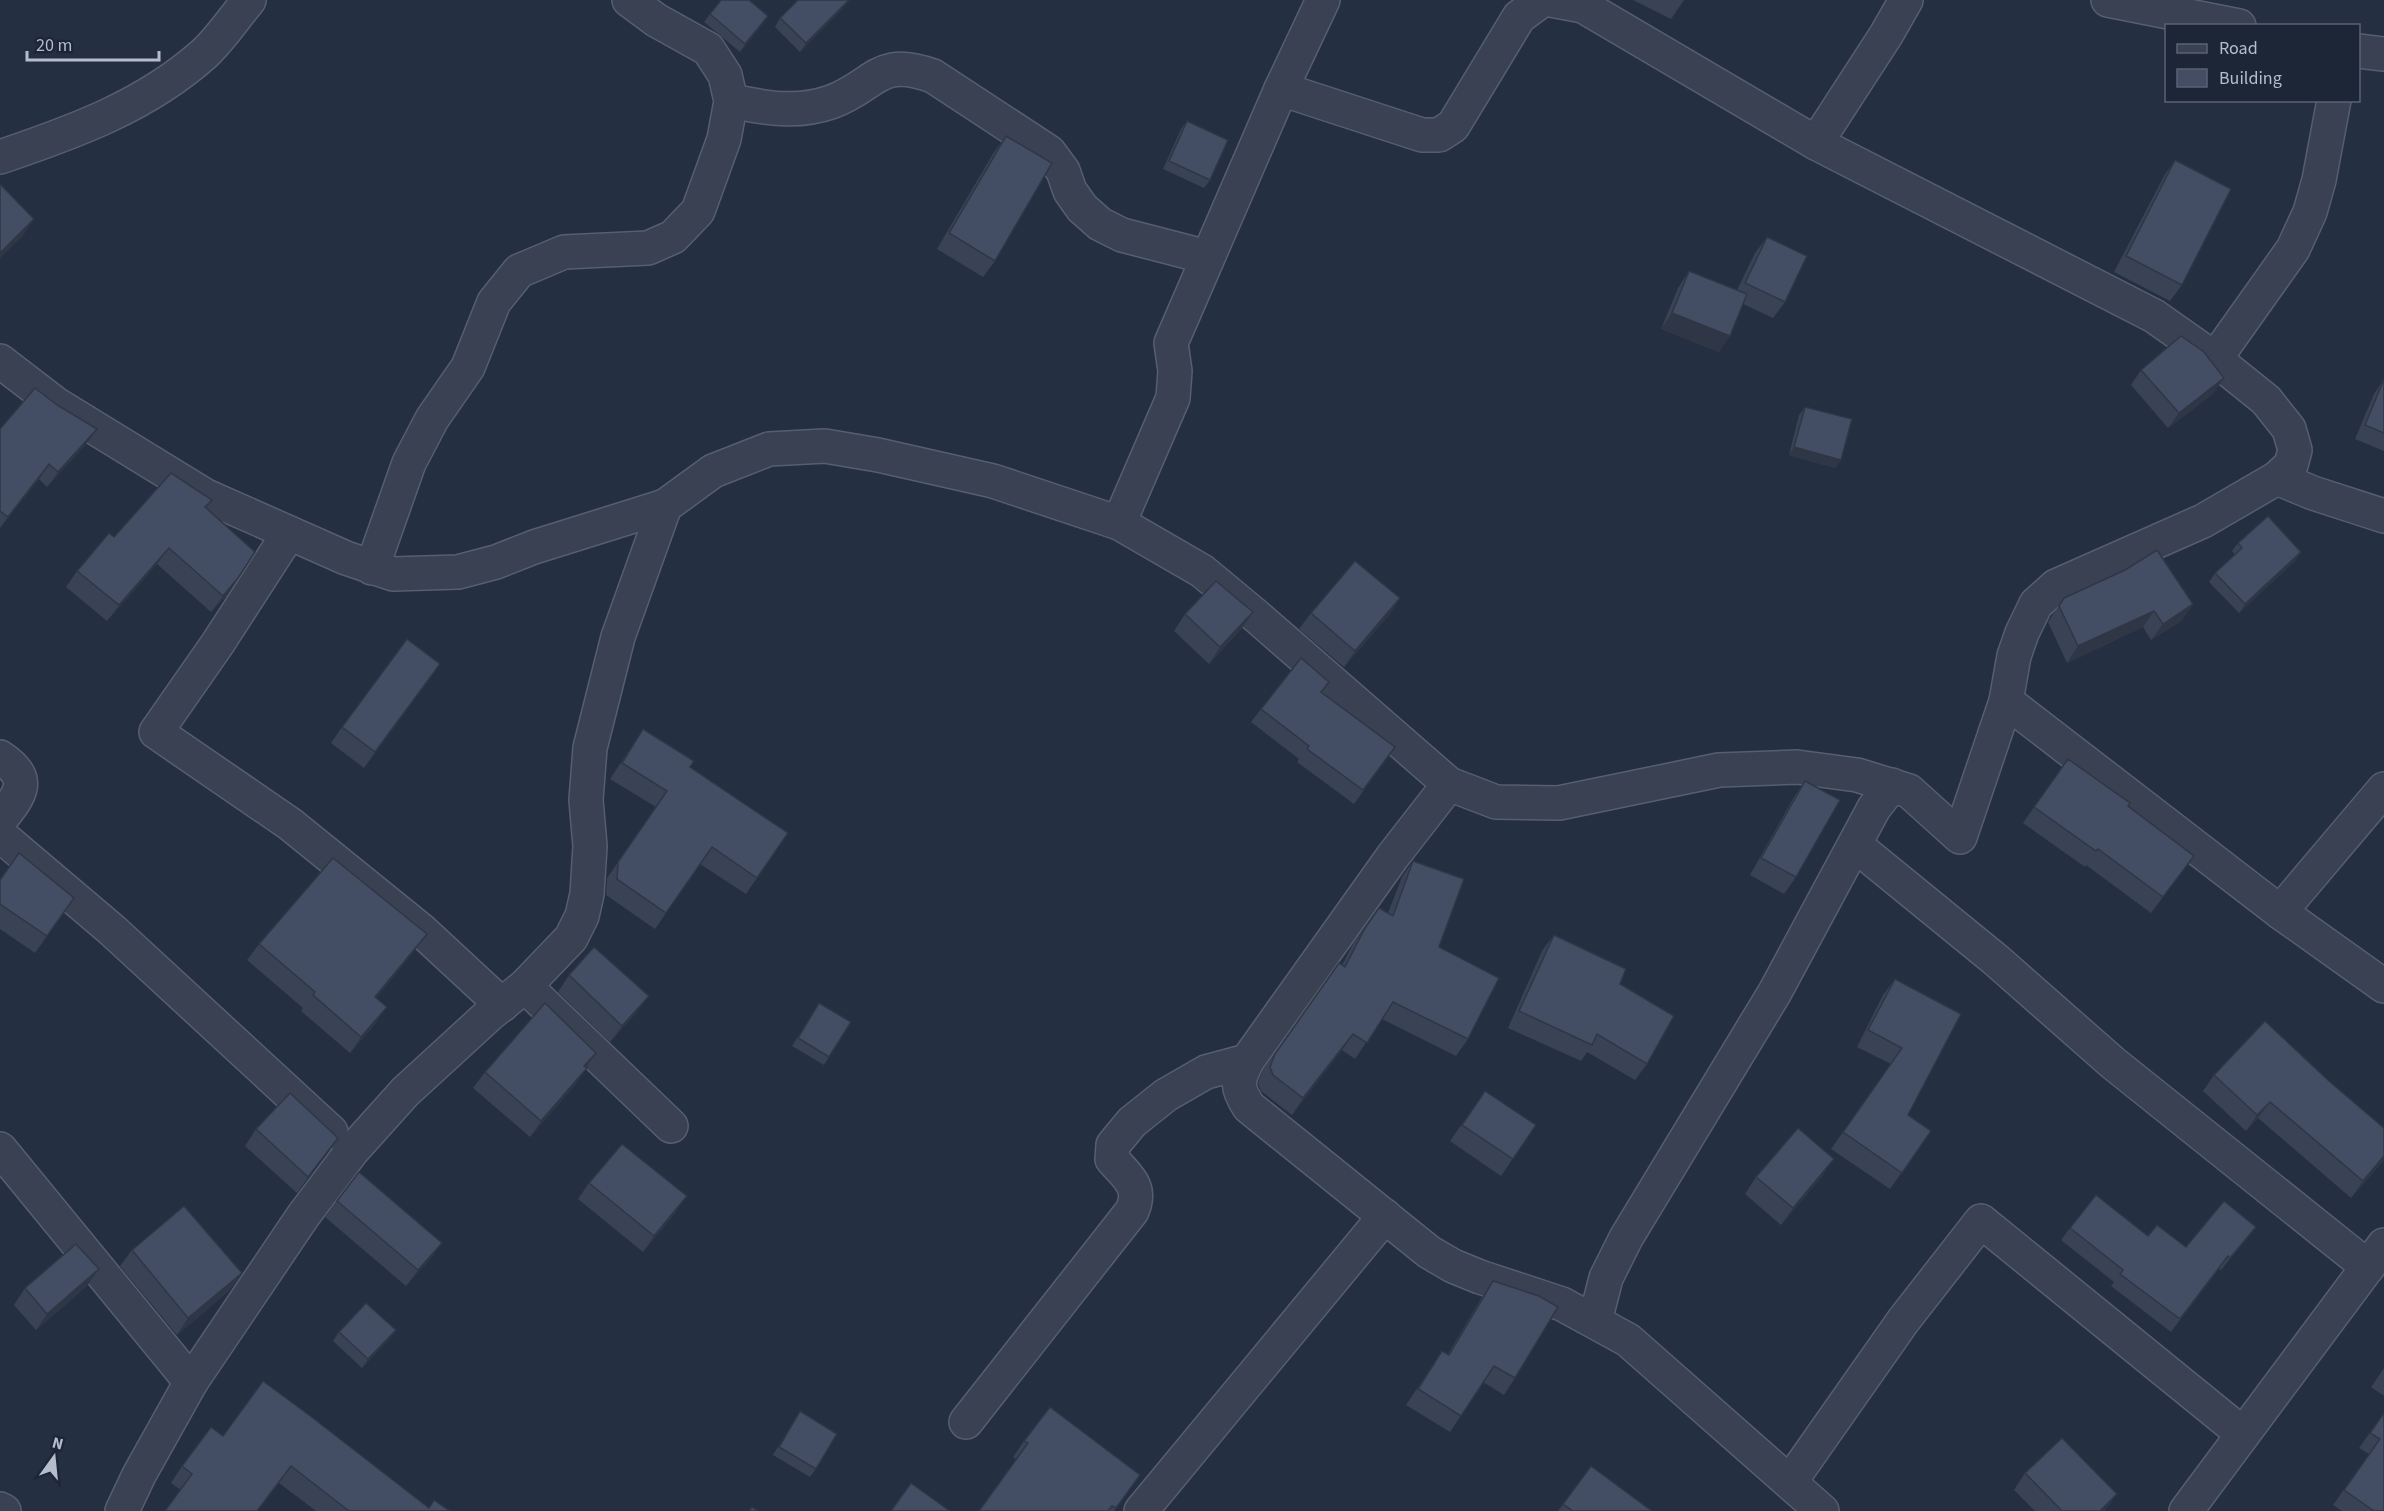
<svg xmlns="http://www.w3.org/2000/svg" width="2384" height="1511" font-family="'Source Sans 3',sans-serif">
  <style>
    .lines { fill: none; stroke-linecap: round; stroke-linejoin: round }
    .minor-casing { stroke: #565f6f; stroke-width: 36 }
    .minor { stroke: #394152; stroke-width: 33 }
    .wall { fill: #3a4356 }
    .shaded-wall { fill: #2f3746 }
    .building { fill: #434e64; stroke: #2f3746; stroke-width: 1.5 }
  </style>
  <rect width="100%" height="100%" fill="#242f42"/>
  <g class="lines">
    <g class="minor-casing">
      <g id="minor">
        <polyline points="2108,0 2239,26"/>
        <polyline points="2358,51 2384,54"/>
        <polyline points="1281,89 1422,135 1439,135 1453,126 1519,17 1542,0"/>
        <path d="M731,101c34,7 66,13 100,1 46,-17 46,-46 102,-26l116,76 14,19 7,20 12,17 18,16 22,11 85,22"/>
        <polyline points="1816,143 1886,35 1906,0"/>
        <path d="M0,157c74,-25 146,-51 205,-104 16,-15 30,-36 44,-53"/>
        <polyline points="2215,359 2293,249 2310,212 2319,180 2334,100"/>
        <polyline points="0,361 56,404 206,496 346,558 393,574 458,572 496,562 534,547 665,506"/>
        <polyline points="2277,478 2313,493 2384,516"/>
        <polyline points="1119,523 1173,398 1175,371 1171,343 1281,89 1323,0"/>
        <polyline points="289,533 218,643 156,732 290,824 421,930 502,1005"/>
        <polyline points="372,568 409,463 432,419 468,367 494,302 519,271 564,252 648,248 673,237 698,211 724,139 731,101 725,75 708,49 656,20 629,0"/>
        <polyline points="2006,701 2280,912 2384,986"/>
        <path d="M0,757c34,22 20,38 0,63"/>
        <path d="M1449,784l-56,72 -146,205c-10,21 -11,26 2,46l180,145 24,14 27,11 82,27 66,36 194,171"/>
        <polyline points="0,835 112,930 331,1132"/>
        <polyline points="1855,845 1996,960 2113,1063 2368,1267"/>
        <polyline points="2280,912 2384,789"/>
        <polyline points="525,986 671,1126"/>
        <polyline points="0,1149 191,1382"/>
        <polyline points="1595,1321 1606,1278 1626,1238 1775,992 1874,808 1892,785"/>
        <path d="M966,1422l166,-211c11,-25 -5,-34 -20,-52l1,-14 19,-23 34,-27 40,-23 41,-11"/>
        <polyline points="1790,1482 1903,1321 1981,1221 2243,1434"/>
        <polyline points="0,1509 4,1511"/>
        <polyline points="122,1511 139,1475 191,1382 303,1216 352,1151 405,1092 490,1014 525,986 571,938 582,916 587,894 590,846 586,800 590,748 618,637 665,506 713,471 769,449 825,446 878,455 993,481 1119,523 1202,571 1255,615 1449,784 1496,802 1559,803 1719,770 1797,767 1857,775 1909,791 1960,837 2006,701 2014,656 2022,633 2036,604 2056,586 2203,521 2277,478 2291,465 2295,450 2289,429 2266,400 2215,359 2154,316 1816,143 1583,6 1551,0"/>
        <polyline points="1141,1511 1385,1216"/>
        <polyline points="2186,1511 2384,1245"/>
      </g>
    </g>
    <use href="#minor" class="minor"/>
  </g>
  <g class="wall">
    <polygon points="1633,0 1684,0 1671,19"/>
    <polygon points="843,8 800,52 775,27 780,18"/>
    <polygon points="710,14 762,25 740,52 704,22"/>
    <polygon points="1187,121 1210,180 1204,188 1163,169 1181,129"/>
    <polygon points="1006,136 995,261 983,277 937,249 994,152"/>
    <polygon points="2175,160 2182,285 2170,301 2114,272 2164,176"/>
    <polygon points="1767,237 1785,302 1773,318 1743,304 1719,352 1661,329 1678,288 1689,271 1737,290 1755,253"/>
    <polygon points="2141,370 2214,393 2168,428 2131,385"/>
    <polygon points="2384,379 2384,451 2355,439 2374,394"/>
    <polygon points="1805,407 1841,460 1835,468 1789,455 1799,415"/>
    <polygon points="0,429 86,444 47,487 39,479 0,528"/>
    <polygon points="206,508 227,595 211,612 157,564 107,621 66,587 77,571 114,537"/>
    <polygon points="2238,543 2301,552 2295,561 2239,613 2209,582 2215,573 2235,555 2232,551"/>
    <polygon points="1400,598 1389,615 1344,667 1299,629 1311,613"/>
    <polygon points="2064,598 2193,604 2181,621 2151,640 2143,627 2067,663 2048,622"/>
    <polygon points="1253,612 1242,628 1209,664 1174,631 1185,614"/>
    <polygon points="429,680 364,768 331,743 342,727"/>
    <polygon points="1322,693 1395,747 1354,804 1297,762 1299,759 1251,722 1261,709"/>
    <polygon points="643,729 690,767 788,833 746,894 700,864 655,929 606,895 607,878 656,807 610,779"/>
    <polygon points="2068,759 2128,806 2194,856 2151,913 2086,865 2085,867 2023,823"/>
    <polygon points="1805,781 1796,877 1784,894 1750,875 1794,797"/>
    <polygon points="1413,861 1439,947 1468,1039 1456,1056 1382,1019 1355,1059 1342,1050 1292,1115 1261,1091 1258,1083 1263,1070 1339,963 1342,965 1353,944 1379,908 1388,913 1402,877"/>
    <polygon points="0,880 74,898 35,953 0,929"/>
    <polygon points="1554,935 1620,984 1647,1064 1635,1080 1587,1052 1581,1061 1508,1028 1542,951"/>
    <polygon points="259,944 415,950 376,998 376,1023 350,1053 301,1011 303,1008 247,960"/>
    <polygon points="569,975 637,1012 610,1042 558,992"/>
    <polygon points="1895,979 1961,1014 1908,1115 1931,1131 1890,1189 1831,1149 1891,1064 1857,1047 1883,995"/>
    <polygon points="819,1003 829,1057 824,1065 792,1046"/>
    <polygon points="586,1068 575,1085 530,1137 473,1088 485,1072"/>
    <polygon points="2214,1075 2384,1160 2351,1198 2258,1118 2246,1131 2203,1091"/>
    <polygon points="1485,1091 1536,1125 1501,1176 1450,1141"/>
    <polygon points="256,1129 326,1154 297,1193 245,1146"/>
    <polygon points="1823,1175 1781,1225 1745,1194 1756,1177"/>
    <polygon points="589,1183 676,1212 643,1252 578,1199"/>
    <polygon points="337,1201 442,1243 430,1259 406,1286 325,1217"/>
    <polygon points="2070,1228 2148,1236 2186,1247 2247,1239 2221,1270 2219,1269 2171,1332 2111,1286 2114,1282 2061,1240"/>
    <polygon points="132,1250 242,1273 230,1290 177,1335 120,1266"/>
    <polygon points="1493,1281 1515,1378 1504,1395 1483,1382 1450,1432 1406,1405 1442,1351 1448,1354 1482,1297"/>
    <polygon points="87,1286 36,1330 14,1305 25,1288"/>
    <polygon points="396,1330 390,1338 362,1368 333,1341 339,1332"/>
    <polygon points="2384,1368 2384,1396 2371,1387"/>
    <polygon points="800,1411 816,1469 810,1477 773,1455"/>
    <polygon points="2384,1413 2384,1511 2342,1511 2333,1505 2369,1454 2359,1448"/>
    <polygon points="223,1436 428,1508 450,1511 316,1511 279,1483 181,1490 171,1483 182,1466"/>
    <polygon points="1024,1441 1140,1475 1114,1511 979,1511 1016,1459 1013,1457"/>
    <polygon points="1591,1466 1652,1511 1558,1511"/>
    <polygon points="2025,1473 2105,1511 2035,1511 2014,1490"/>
  </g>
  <g class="shaded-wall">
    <polygon points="849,0 843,8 800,52 806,43"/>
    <polygon points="768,16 762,25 740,52 745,44"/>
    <polygon points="34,219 23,236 0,258 0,253"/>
    <polygon points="1672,313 1730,336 1719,352 1661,329"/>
    <polygon points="2224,378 2214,393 2168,428 2179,413"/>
    <polygon points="97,429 86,444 47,487 58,472"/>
    <polygon points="1794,447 1841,460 1835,468 1789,455"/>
    <polygon points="49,464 39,479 0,528 8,517"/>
    <polygon points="169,548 157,564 107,621 119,605"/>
    <polygon points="2301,552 2295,561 2239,613 2245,604"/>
    <polygon points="238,578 227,595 211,612 223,596"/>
    <polygon points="1400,598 1389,615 1344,667 1355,651"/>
    <polygon points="2193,604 2181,621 2151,640 2163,624"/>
    <polygon points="2154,611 2143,627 2067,663 2078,646"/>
    <polygon points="1253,612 1242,628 1209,664 1220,647"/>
    <polygon points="440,664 429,680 364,768 375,752"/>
    <polygon points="427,934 415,950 364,1013 375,997"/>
    <polygon points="649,996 637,1012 610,1042 622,1026"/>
    <polygon points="387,1007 376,1023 350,1053 361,1037"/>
    <polygon points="1353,1034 1342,1050 1292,1115 1303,1098"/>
    <polygon points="596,1053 585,1069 584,1066"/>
    <polygon points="587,1068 575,1085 530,1137 541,1121"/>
    <polygon points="2270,1102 2258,1118 2246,1131 2257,1115"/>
    <polygon points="338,1138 326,1154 297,1193 308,1177"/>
    <polygon points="2384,1156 2384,1160 2351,1198 2363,1181"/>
    <polygon points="1834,1159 1823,1175 1781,1225 1793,1208"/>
    <polygon points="687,1196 676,1212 643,1252 654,1236"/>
    <polygon points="2256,1227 2247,1239 2221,1270 2230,1258"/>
    <polygon points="442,1243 430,1259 406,1286 418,1270"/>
    <polygon points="2228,1256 2219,1269 2171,1332 2180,1319"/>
    <polygon points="99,1269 87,1286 36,1330 47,1314"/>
    <polygon points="242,1273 230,1290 177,1335 188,1318"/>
    <polygon points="396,1330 390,1338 362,1368 368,1359"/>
    <polygon points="2117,1494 2105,1511 2100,1511"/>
  </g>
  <g class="building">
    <polygon points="721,0 749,0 768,16 745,44 710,14"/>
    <polygon points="798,0 849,0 806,43 780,18"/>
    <polygon points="1187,121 1228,140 1210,180 1169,161"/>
    <polygon points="1006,136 1052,163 995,261 949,233"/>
    <polygon points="2175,160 2231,189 2182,285 2126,256"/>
    <polygon points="0,184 34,219 0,253"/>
    <polygon points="1767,237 1807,256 1785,302 1745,283"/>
    <polygon points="1689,271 1747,294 1730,336 1672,313"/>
    <polygon points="2181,336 2204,352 2224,378 2179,413 2141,370"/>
    <polygon points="2384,379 2384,433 2365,425"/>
    <polygon points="35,388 57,405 97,429 58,472 49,464 8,517 0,511 0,429"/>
    <polygon points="1805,407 1852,419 1841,460 1794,447"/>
    <polygon points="171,473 212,500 205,507 255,552 238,578 223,596 169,548 119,605 77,571 109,533 114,537"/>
    <polygon points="2268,516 2301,552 2245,604 2215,573 2242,548 2238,543"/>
    <polygon points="2157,550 2193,604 2163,624 2154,611 2078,646 2059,606 2064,598 2125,570"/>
    <polygon points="1355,561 1400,598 1355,651 1311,613"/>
    <polygon points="1216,581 1253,612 1220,647 1185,614"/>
    <polygon points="407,639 440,664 375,752 342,727"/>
    <polygon points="1301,658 1329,682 1321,692 1395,747 1363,790 1307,749 1309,746 1261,709"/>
    <polygon points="643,729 694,761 690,767 788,833 757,878 712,847 666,913 617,879 618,862 667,791 622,763"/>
    <polygon points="2068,759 2130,803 2128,806 2194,856 2163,897 2098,849 2096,851 2034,807"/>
    <polygon points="1805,781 1840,800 1796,877 1761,858"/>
    <polygon points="19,853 74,898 47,936 0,904 0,880"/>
    <polygon points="333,858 427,934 375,997 387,1007 361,1037 313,995 315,992 259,944"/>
    <polygon points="1413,861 1464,879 1439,947 1499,978 1468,1039 1393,1002 1367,1043 1353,1034 1303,1098 1273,1075 1270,1067 1275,1054 1339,963 1345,967 1365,928 1379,908 1393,916"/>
    <polygon points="1554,935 1626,969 1620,984 1674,1016 1647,1064 1597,1034 1592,1045 1519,1011"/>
    <polygon points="594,947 649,996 622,1026 569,975"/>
    <polygon points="1895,979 1961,1014 1908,1115 1931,1131 1902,1173 1843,1132 1902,1048 1868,1030"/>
    <polygon points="545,1003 596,1053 584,1066 587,1068 541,1121 485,1072"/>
    <polygon points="819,1003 851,1022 829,1057 798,1038"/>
    <polygon points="2265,1021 2329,1081 2384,1128 2384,1156 2363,1181 2270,1102 2257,1115 2214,1075"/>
    <polygon points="1485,1091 1536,1125 1513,1159 1462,1125"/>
    <polygon points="290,1093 338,1138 308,1177 256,1129"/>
    <polygon points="1798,1128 1834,1159 1793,1208 1756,1177"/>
    <polygon points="622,1144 687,1196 654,1236 589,1183"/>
    <polygon points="359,1172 442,1243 418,1270 337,1201"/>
    <polygon points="2096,1195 2148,1236 2157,1225 2186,1247 2224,1201 2256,1227 2230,1258 2228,1256 2180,1319 2120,1274 2123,1270 2070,1228"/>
    <polygon points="184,1206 242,1273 188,1318 132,1250"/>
    <polygon points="76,1244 99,1269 47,1314 25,1288"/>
    <polygon points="1493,1281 1539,1296 1558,1307 1515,1378 1494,1366 1461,1416 1418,1389 1442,1351 1449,1355"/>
    <polygon points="366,1303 396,1330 368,1359 339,1332"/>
    <polygon points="263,1381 313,1418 429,1508 434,1500 450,1511 349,1511 291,1466 257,1511 165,1511 192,1474 182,1466 211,1427 223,1436"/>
    <polygon points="1050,1407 1140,1475 1116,1508 1112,1506 1108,1511 979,1511 1028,1443 1024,1441"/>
    <polygon points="800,1411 837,1434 816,1469 779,1447"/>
    <polygon points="2384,1413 2384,1511 2374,1511 2344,1490 2380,1439 2370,1433"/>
    <polygon points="2062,1438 2117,1494 2100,1511 2062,1511 2025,1473"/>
    <polygon points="1591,1466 1652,1511 1573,1511 1563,1504"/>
    <polygon points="911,1483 950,1511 891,1511"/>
    <polygon points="752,1507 758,1511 749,1511"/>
  </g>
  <rect x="2165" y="24" width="195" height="78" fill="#1d2637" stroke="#5a6273" stroke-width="1.5"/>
  <rect x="2177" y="44" width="30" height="9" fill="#394152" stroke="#5a6273" stroke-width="1.5"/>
  <text x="2219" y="54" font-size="18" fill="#b5bccc">Road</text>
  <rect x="2177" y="69" width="30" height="18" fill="#434e64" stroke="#5a6273" stroke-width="1.5"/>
  <text x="2219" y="84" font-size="18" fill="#b5bccc">Building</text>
  <g transform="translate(54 1457) rotate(15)" stroke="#1d2637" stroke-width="4.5" paint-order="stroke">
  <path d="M0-4.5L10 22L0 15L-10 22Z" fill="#b5bccc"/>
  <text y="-9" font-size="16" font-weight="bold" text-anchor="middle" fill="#b5bccc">N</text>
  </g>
  <path d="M27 51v9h132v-9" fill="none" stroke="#b5bccc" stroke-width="3"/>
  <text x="36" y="51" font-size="18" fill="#b5bccc" stroke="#1d2637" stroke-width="4.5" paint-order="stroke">20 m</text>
</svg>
